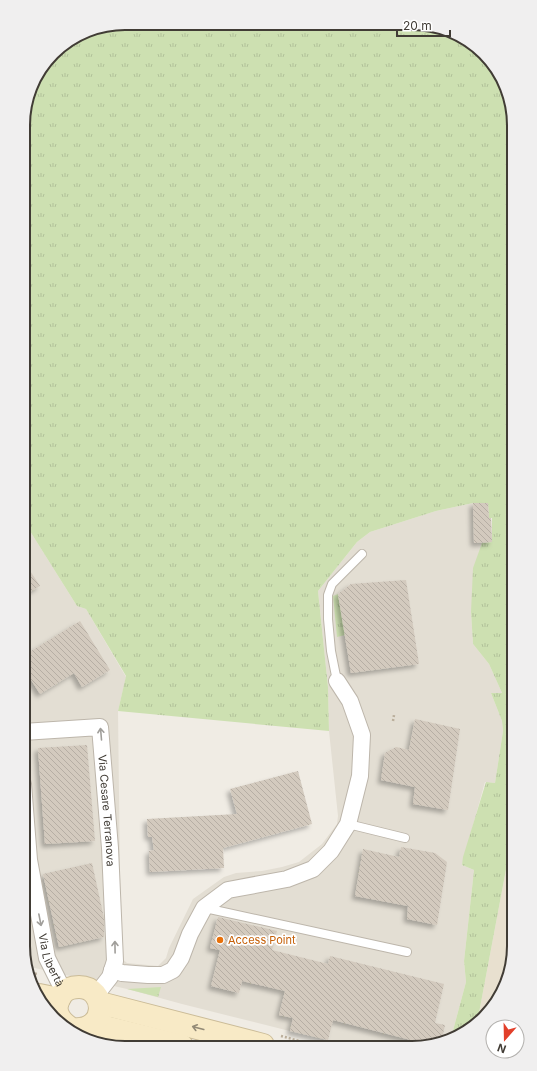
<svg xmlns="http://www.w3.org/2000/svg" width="537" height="1071" font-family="Inter,sans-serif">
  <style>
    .residential { fill: #e3ded3 }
    .education { fill: #e8e0cf }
    .grass { fill: url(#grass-tufts) }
    .building { fill: url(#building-back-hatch); filter: url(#shadow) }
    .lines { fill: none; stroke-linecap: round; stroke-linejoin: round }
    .lane-casing { stroke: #bdb6ab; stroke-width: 10 }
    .street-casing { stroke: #bdb6ab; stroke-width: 18 }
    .secondary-casing { stroke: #cbbc98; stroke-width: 24 }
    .path { stroke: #baae9b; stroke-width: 2.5; stroke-dasharray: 2 2; stroke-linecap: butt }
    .lane { stroke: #fff; stroke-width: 8 }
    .street { stroke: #fff; stroke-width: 16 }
    .secondary { stroke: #f8eac6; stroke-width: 22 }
    .oneway { stroke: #a09e9a }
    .oneway2 { stroke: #938a76 }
    .food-dot { fill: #e8710a; stroke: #fff; stroke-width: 1.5 }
    .labels { text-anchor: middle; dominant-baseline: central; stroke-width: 3.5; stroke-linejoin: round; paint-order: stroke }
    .street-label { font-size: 11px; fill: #413c35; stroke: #fff }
    .food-label { font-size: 11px; fill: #c56008; stroke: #fff; text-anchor: start }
    .rim { fill: none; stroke: #413c35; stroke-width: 2 }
  </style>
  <defs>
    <pattern id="grass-tufts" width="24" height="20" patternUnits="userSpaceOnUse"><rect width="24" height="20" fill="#cde0b1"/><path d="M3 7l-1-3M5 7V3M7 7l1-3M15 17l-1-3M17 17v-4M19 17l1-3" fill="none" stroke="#b1c199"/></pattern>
    <pattern id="building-back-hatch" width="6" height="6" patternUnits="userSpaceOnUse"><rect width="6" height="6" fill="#d3cabe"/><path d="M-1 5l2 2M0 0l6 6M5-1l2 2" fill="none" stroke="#b6aea4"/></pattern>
    <filter id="shadow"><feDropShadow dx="-3.5" dy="3.5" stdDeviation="2" flood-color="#0004"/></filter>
  </defs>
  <rect width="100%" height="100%" fill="#f0ece4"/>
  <g class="residential">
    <polygon points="473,503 488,503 489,517 491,518 492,542 471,612 473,644 489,664 502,693 491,693 502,721 503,731 495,783 485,782 462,865 474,870 464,961 466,982 451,1038 444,1043 341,1044 182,1004 127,989 26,966 23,946 23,520 77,606 86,609 126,677 118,711 121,958 127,963 158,966 166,958 169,948 193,899 224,877 236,873 262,871 282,867 299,862 322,844 337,824 338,816 329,731 328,687 318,591 357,542 370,532 436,511"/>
    <polygon points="72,1029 182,1046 112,1047"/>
  </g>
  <polygon class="education" points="514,827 514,953 493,1008 477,1019 479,1013"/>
  <g class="grass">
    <polygon points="125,23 431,25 479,49 509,93 514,125 514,827 479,1013 477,1019 451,1038 466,982 464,961 474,870 462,865 463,857 486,782 495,783 503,731 502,721 491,693 502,693 489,664 473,644 471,612 473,568 482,543 492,542 492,518 489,518 488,503 473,503 436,511 370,532 357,542 318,591 328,687 329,731 118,711 126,676 86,609 77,606 23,520 24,112 34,80 58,49 86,31"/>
    <polygon points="338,594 345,635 337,637 333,596"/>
    <polygon points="161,987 158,997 127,989"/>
  </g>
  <g class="building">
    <polygon points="473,503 488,503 489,518 491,518 492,542 474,543"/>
    <polygon points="23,560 40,586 23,596"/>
    <polygon points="406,580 419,664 351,673 338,594 351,584"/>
    <polygon points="80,621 110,670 82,687 74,673 40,694 23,667 23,656"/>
    <polygon points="415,719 460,729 448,810 413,804 415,787 381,780 385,753 396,747 409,750"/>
    <polygon points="87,745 95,841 45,844 38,748"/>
    <polygon points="298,771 312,824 223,848 224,868 150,872 149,851 154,850 152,837 148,837 147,819 237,814 230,789"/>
    <polygon points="401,847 435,853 447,862 437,925 407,919 408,906 355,896 363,849 399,857"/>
    <polygon points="92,863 104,918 104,937 59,947 43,874"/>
    <polygon points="218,917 277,931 272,950 328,964 330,956 444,984 435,1023 445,1025 441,1043 411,1043 411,1040 333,1020 328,1040 290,1031 293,1018 279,1015 285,991 242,981 239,993 211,986 220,950 210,948"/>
  </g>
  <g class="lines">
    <g class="lane-casing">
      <g id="lane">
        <polyline points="337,681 331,651 328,619 328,595 332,584 362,554"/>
        <polyline points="348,824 405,838"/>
        <polyline points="205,908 407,952"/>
      </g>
    </g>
    <g class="street-casing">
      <g id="street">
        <path id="s1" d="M23,732l77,-5 10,121 5,113 -5,16 -14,18"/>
        <path id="s2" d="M23,784l6,76 18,98 17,34"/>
        <polyline points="112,970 122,973 148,975 163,975 173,970 181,958 190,934 204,908 228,890 287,879 313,869 331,851 348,824 360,776 362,735 350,701 337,681"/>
      </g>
    </g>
    <g class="secondary-casing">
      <g id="secondary">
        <polyline points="39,995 59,999"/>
        <polyline points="100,1003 263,1045"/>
        <polyline points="93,1024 182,1046"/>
        <path d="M72,1029c-14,-8 -21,-21 -10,-35 4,-5 11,-7 17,-7 28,0 30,46 -7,42"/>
      </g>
    </g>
    <g class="path">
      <polyline points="393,721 394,715"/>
      <polyline points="27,972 37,974"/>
      <polyline points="281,1036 311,1044"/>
    </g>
    <use href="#lane" class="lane"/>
    <use href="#street" class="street"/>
    <use href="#secondary" class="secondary"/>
  </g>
  <defs><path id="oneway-shaft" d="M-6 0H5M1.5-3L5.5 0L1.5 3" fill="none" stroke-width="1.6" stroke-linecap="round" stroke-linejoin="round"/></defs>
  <g class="oneway">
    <use href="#oneway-shaft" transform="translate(101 734) rotate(-95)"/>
    <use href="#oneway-shaft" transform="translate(40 920) rotate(79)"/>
    <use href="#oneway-shaft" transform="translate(115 947) rotate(-91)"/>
  </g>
  <use class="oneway2" href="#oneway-shaft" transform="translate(198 1028) rotate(-165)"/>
  <circle class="food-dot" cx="220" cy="940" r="4"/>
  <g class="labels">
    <g class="street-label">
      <text stroke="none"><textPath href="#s1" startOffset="161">Via Cesare Terranova</textPath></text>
      <text stroke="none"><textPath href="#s2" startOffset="179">Via Libertà</textPath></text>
    </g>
    <g class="food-label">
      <text x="228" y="940">Access Point</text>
    </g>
  </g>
  <path d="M0 0H537V1071H0ZM125 30H412A95 95 0 0 1 507 125V946A95 95 0 0 1 412 1041H125A95 95 0 0 1 30 946V125A95 95 0 0 1 125 30Z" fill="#f0efef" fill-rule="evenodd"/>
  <path class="rim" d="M125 30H412A95 95 0 0 1 507 125V946A95 95 0 0 1 412 1041H125A95 95 0 0 1 30 946V125A95 95 0 0 1 125 30Z"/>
  <g transform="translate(505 1039) rotate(200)"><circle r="19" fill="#ffffff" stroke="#b3b1ae"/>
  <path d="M0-3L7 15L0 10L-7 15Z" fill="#e23f2a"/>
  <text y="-6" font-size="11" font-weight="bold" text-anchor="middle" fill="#413c35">N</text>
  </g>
  <path d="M397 30v6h53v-6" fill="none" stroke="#413c35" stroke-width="2"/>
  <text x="403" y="30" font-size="12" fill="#413c35" stroke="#ffffff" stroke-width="3" paint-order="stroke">20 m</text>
</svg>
